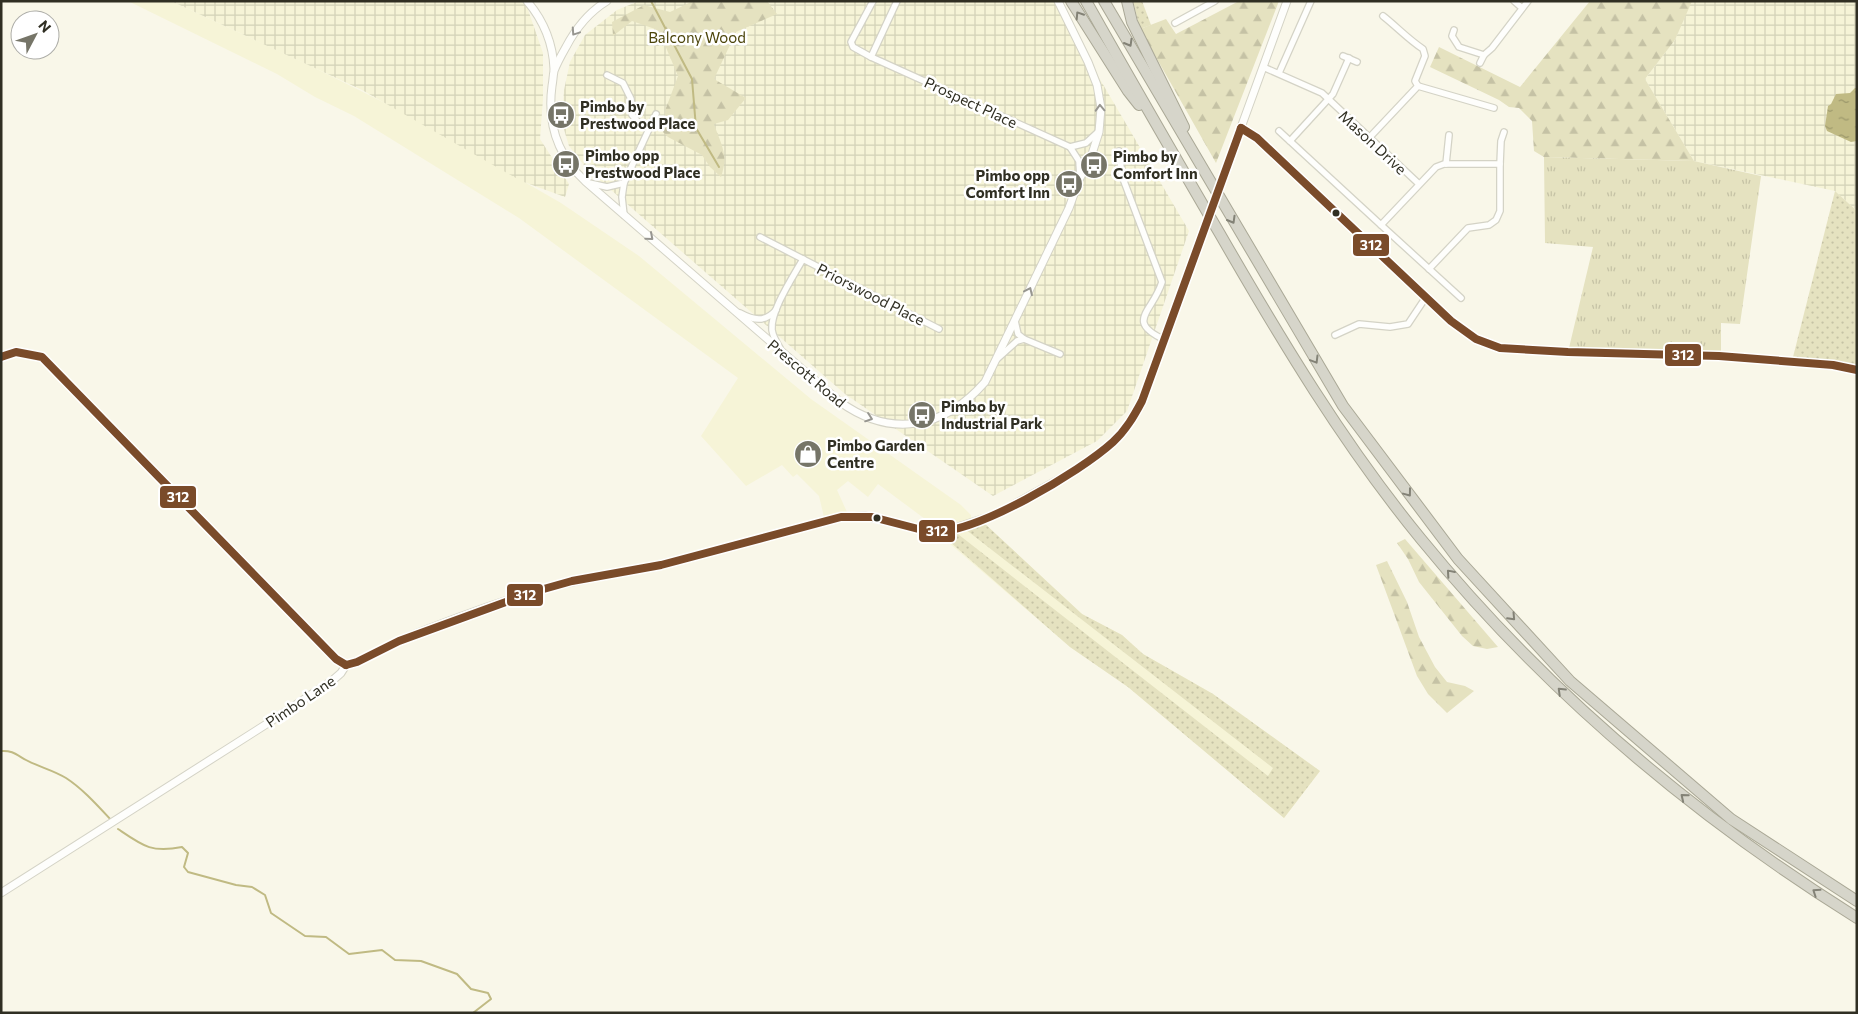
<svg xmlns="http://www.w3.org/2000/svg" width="1858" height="1014" font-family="Commissioner,sans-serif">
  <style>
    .built { fill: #f6f4d7 }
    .industrial { fill: url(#industrial-grid) }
    .grass { fill: url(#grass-dots) }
    .forest { fill: url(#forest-firs) }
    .park { fill: url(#park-tufts) }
    .water { fill: url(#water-ripples) }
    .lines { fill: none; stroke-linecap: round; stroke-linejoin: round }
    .stream { stroke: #c0ba83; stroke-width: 2 }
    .minor-casing { stroke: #d4d3c6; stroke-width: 8 }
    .tertiary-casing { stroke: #d4d3c6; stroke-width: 9 }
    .motorway-casing { stroke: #aaa896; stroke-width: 12 }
    .minor { stroke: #fefefc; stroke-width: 5.5 }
    .tertiary { stroke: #fefefc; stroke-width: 7 }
    .motorway { stroke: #d6d5ca; stroke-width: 10 }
    .tertiary-bridge-casing { stroke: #d4d3c6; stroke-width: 9; stroke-linecap: butt }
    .tertiary-bridge { stroke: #fefefc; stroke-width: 7 }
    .bus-1-casing { stroke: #fff; stroke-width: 11 }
    .bus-1 { stroke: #7a4b2a; stroke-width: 8 }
    .oneway { stroke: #838276 }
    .oneway2 { stroke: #979690 }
    .bus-dot { fill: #302f23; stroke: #fff; stroke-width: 2 }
    .labels { text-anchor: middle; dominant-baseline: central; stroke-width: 5; stroke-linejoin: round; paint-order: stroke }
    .park-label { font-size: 15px; fill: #4c450b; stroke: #fff }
    .street-label { font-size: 15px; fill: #302f23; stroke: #fff }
    .poi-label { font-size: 15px; font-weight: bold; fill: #302f23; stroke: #fff; text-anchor: start }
    .line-badge { stroke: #fff; stroke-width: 2 }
    .badge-label { font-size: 14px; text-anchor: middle; font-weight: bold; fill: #fff }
  </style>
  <defs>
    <pattern id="industrial-grid" width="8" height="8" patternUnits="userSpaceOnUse" patternTransform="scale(1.25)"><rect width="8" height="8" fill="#f6f4d7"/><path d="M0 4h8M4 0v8" fill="none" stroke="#d3d2b8"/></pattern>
    <pattern id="grass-dots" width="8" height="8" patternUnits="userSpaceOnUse" patternTransform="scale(1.25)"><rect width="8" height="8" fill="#e5e2c0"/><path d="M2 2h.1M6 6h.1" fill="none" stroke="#c5c2a5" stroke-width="1.8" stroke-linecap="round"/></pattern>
    <pattern id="forest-firs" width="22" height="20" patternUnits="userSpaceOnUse" patternTransform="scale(1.25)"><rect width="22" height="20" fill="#e5e2c0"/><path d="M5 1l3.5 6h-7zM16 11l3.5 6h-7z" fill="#c5c2a5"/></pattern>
    <pattern id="park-tufts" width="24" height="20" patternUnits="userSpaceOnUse" patternTransform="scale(1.25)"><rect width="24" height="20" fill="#e5e2c0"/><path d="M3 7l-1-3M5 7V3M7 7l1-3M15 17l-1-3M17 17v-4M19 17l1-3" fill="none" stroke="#c5c2a5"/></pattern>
    <pattern id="water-ripples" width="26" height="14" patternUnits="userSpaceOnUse" patternTransform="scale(1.25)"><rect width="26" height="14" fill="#c0ba83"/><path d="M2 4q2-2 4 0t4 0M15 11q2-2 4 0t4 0" fill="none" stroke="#9c986b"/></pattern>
  </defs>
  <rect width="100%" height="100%" fill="#f9f7e9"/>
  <polygon class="built" points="128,1 171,1 313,67 399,110 561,203 639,256 811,399 961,505 971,515 971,517 978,526 984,523 1082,614 1122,635 1143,654 1213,694 1320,771 1284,818 1128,687 1070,647 928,525 929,522 878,484 868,497 848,481 837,490 847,512 824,517 819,496 797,474 793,477 782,465 746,486 701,436 738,378 519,218 354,116 315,97 277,74"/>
  <g class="industrial">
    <polygon points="171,1 525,1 543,53 543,99 540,139 569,184 565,197 521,181 362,90"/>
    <polygon points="639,1 1054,1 1189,231 1127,411 1097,441 993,496 845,394 587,169 569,146 562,123 564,90 570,62 585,35 617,10"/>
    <polygon points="1691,1 1857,1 1857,211 1835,191 1694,161 1645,79 1675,40"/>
  </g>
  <g class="grass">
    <polygon points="1133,1 1142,1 1151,25 1140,29"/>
    <polygon points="1835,191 1857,211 1857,370 1792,361"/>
    <polygon points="984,523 1082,614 1122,635 1143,654 1213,694 1320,771 1284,818 1128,687 1070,647 941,534 954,531 1268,776 1273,768 965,529"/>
  </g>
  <g class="forest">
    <path d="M693,1h74l10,13 -41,18 -22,47 32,19 -18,22 -14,4c7,21 15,30 7,53l-11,-10 -8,-12 -34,-18 -5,-5 3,-24 12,-32 -16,-38 -7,-9 -23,-8 -19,15 -1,-14 32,-17 26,7z"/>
    <polygon points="1239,1 1279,1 1216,163 1140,29 1166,19 1176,34"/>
    <polygon points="1590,1 1692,1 1675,40 1645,79 1694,161 1544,157 1534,151 1532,121 1519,108 1509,107 1499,100 1430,67 1439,47 1520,87"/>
    <polygon points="1405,539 1498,647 1487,649 1473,646 1462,636 1419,582 1408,559 1397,543"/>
    <polygon points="1387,561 1407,602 1419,637 1435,667 1447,682 1465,686 1474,691 1447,713 1428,694 1417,676 1376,565"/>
  </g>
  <polygon class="park" points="1544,157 1694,161 1761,176 1740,324 1721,323 1721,352 1569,348 1593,247 1545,243"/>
  <polygon class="water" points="1855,88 1857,88 1857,141 1851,142 1827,131 1825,126 1828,106 1831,104 1836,94 1850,93"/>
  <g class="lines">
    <g class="stream">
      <polyline points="651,1 692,79 696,128 719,167"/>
      <path d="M1,751c11,-1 16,4 25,9 13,7 27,10 40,18 17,11 32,28 46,43"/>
      <path d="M118,829c25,17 33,24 64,18l6,6 -4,14 4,5 48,13 16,2 13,8 6,18 34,23 21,1 23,17 33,-4 13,10 26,1 36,13 14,15 17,4 3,6 -18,14"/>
    </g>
    <g class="minor-casing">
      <g id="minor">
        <polyline points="873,1 851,42 853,47 871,57 1070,147 1079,161 1080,177"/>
        <polyline points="1514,1 1522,8"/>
        <path d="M1383,16c14,11 25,23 40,33l2,7 -10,25 3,5"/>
        <polyline points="1175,23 1215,1"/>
        <polyline points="1454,30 1452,36 1459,47 1484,55 1492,48 1528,1"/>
        <polyline points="1343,56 1357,62"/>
        <polyline points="871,57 897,1"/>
        <polyline points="1480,63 1484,55"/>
        <polyline points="1263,67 1322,93 1419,184"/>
        <polyline points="1279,73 1311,1"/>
        <polyline points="607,75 623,83 631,99 632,115 638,122 650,127"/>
        <polyline points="1241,128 1257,138 1451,321 1476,339 1500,348 1568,352 1719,356 1833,365 1857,370"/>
        <polyline points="1279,131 1381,225"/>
        <polyline points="1369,138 1418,86 1494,108"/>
        <polyline points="1290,141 1333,94 1349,58"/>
        <polyline points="1070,147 1086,143 1098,132"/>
        <path d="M1119,151l3,25 40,106c-9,30 -38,39 3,58"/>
        <polyline points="1446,164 1449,135"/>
        <polyline points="589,183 607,187 624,183"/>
        <polyline points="624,215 622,197 624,183 656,114"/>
        <polyline points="760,237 939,329"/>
        <polyline points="1429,269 1468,228 1489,225 1496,220 1500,211 1500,164"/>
        <polyline points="1461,298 1381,225 1436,167 1444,164 1500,164 1501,141 1504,132"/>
        <path d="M740,313c13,7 25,10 36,-3"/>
        <polyline points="1015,321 1018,334 1024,339 1060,354"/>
        <polyline points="1335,335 1359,324 1390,327 1408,324 1426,297"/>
        <path d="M780,348c-3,-5 -7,-11 -8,-18 -2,-19 21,-53 31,-71"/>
        <polyline points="997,359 1017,341 1024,339"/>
      </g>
    </g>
    <g class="tertiary-casing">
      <g id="tertiary">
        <path d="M527,1c17,20 26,42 27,68"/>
        <path d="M607,1c-18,11 -31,27 -41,46 -4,7 -9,16 -12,24 -1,5 -1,10 -2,15 -5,37 5,69 33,95l255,221c52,37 105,26 145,-20l84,-174 10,-28 12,-23 8,-25 2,-24 -4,-23 -9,-23 -30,-61"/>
        <polyline points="1231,155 1287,1"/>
        <polyline points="1,357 16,352 42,357 336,659 346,665"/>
        <path d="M1,893l275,-175 57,-38 8,-7 5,-8c18,-4 34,-16 52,-24 44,-18 89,-35 135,-49 42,-13 86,-17 129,-28 60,-15 119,-32 179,-47l24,-1 63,15 11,1 10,-2 48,-16 75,-42 30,-20 22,-22 18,-29 54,-149"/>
      </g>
    </g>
    <g class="motorway-casing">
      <g id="motorway">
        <polyline points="1071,1 1128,91 1139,105"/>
        <path d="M1086,1c44,78 89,156 134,233 61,106 124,211 201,305 124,152 270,275 436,379"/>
        <polyline points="1104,1 1343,406 1458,559 1570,681 1731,819 1857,901"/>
        <polyline points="1127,1 1132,22 1184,127"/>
      </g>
    </g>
    <use href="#minor" class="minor"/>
    <use href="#tertiary" class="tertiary"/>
    <use href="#motorway" class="motorway"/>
    <g class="tertiary-bridge-casing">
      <polyline id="tertiary-bridge" points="1196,252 1231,155"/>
    </g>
    <use href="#tertiary-bridge" class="tertiary-bridge"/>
    <g class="bus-1-casing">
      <g id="bus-1">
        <polyline points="1241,128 1257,138 1451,321 1476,339 1500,348 1568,352 1719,356 1833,365 1857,370"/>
        <polyline points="1,357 16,352 42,357 336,659 346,665"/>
        <path d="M346,665l11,-3 42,-21 134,-49 39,-11 89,-16 180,-48h31l58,15c45,3 150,-60 183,-90 13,-12 21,-26 29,-41l99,-273"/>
      </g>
    </g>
    <use href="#bus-1" class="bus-1"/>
  </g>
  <defs><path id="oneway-chevron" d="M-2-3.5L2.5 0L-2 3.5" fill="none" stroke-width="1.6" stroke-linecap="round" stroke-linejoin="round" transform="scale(1.25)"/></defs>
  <g class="oneway">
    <use href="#oneway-chevron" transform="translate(1079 15) rotate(-123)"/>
    <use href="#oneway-chevron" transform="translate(1129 43) rotate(60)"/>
    <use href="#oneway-chevron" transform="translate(1232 220) rotate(60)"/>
    <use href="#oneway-chevron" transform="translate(1315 360) rotate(59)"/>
    <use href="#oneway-chevron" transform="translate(1408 493) rotate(53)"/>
    <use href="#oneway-chevron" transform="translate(1450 573) rotate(-131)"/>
    <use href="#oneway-chevron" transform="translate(1512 617) rotate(47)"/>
    <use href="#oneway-chevron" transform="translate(1561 691) rotate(-136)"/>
    <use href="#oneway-chevron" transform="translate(1684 797) rotate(-141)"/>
    <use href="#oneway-chevron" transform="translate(1816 892) rotate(-146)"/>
  </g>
  <g class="oneway2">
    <use href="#oneway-chevron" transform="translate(575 32) rotate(124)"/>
    <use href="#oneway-chevron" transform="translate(1100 108) rotate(-92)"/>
    <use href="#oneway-chevron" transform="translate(650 237) rotate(41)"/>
    <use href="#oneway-chevron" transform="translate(1029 291) rotate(-65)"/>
    <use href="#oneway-chevron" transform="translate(869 418) rotate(19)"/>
  </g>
  <defs>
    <g id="bus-disc" transform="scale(1.4375)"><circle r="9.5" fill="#767568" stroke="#fff"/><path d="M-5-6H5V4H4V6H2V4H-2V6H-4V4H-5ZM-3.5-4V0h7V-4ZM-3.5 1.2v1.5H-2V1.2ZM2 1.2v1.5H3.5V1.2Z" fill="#fff"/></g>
    <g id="shop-disc" transform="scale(1.4375)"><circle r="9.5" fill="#767568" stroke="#fff"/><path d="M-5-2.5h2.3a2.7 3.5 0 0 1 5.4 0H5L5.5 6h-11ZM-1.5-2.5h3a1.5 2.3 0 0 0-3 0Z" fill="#fff"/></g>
  </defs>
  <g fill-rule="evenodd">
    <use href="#bus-disc" x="561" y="115"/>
    <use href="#bus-disc" x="566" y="164"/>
    <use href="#bus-disc" x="1094" y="165"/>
    <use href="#bus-disc" x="1069" y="184"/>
    <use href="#bus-disc" x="922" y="415"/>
    <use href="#shop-disc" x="808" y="454"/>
  </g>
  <g class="bus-dot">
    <circle cx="1336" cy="213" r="4.5"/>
    <circle cx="877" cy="518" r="4.5"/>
  </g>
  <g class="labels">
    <g class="park-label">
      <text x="697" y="37">Balcony Wood</text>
    </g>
    <g class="street-label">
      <text transform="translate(971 102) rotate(25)">Prospect Place</text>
      <text transform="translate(1373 142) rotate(43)">Mason Drive</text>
      <text transform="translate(871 294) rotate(27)">Priorswood Place</text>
      <text transform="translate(807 373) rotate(40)">Prescott Road</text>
      <text transform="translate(300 701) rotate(-34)">Pimbo Lane</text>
    </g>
    <g class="poi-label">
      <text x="580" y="106">Pimbo by<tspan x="580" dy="17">Prestwood Place</tspan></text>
      <text x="585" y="155">Pimbo opp<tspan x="585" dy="17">Prestwood Place</tspan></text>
      <text x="1113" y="156">Pimbo by<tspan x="1113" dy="17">Comfort Inn</tspan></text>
      <text x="1050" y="175" text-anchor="end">Pimbo opp<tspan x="1050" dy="17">Comfort Inn</tspan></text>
      <text x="941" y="406">Pimbo by<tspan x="941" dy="17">Industrial Park</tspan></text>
      <text x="827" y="445">Pimbo Garden<tspan x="827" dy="17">Centre</tspan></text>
    </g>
  </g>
  <g class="line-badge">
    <rect x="1352" y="233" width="38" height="24" rx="5" fill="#7a4b2a"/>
    <rect x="1664" y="343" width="38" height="24" rx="5" fill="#7a4b2a"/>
    <rect x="159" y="485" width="38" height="24" rx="5" fill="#7a4b2a"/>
    <rect x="918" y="519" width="38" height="24" rx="5" fill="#7a4b2a"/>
    <rect x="506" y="583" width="38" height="24" rx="5" fill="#7a4b2a"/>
  </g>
  <g class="badge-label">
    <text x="1371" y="250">312</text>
    <text x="1683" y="360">312</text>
    <text x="178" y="502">312</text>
    <text x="937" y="536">312</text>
    <text x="525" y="600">312</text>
  </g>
  <rect width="1858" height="1014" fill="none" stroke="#302f23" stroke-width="5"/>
  <g transform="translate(35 35) rotate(49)"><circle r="24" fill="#ffffff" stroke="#acaca7"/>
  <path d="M0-4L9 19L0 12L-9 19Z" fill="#767568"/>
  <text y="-8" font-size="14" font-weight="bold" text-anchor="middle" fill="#302f23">N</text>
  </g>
</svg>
